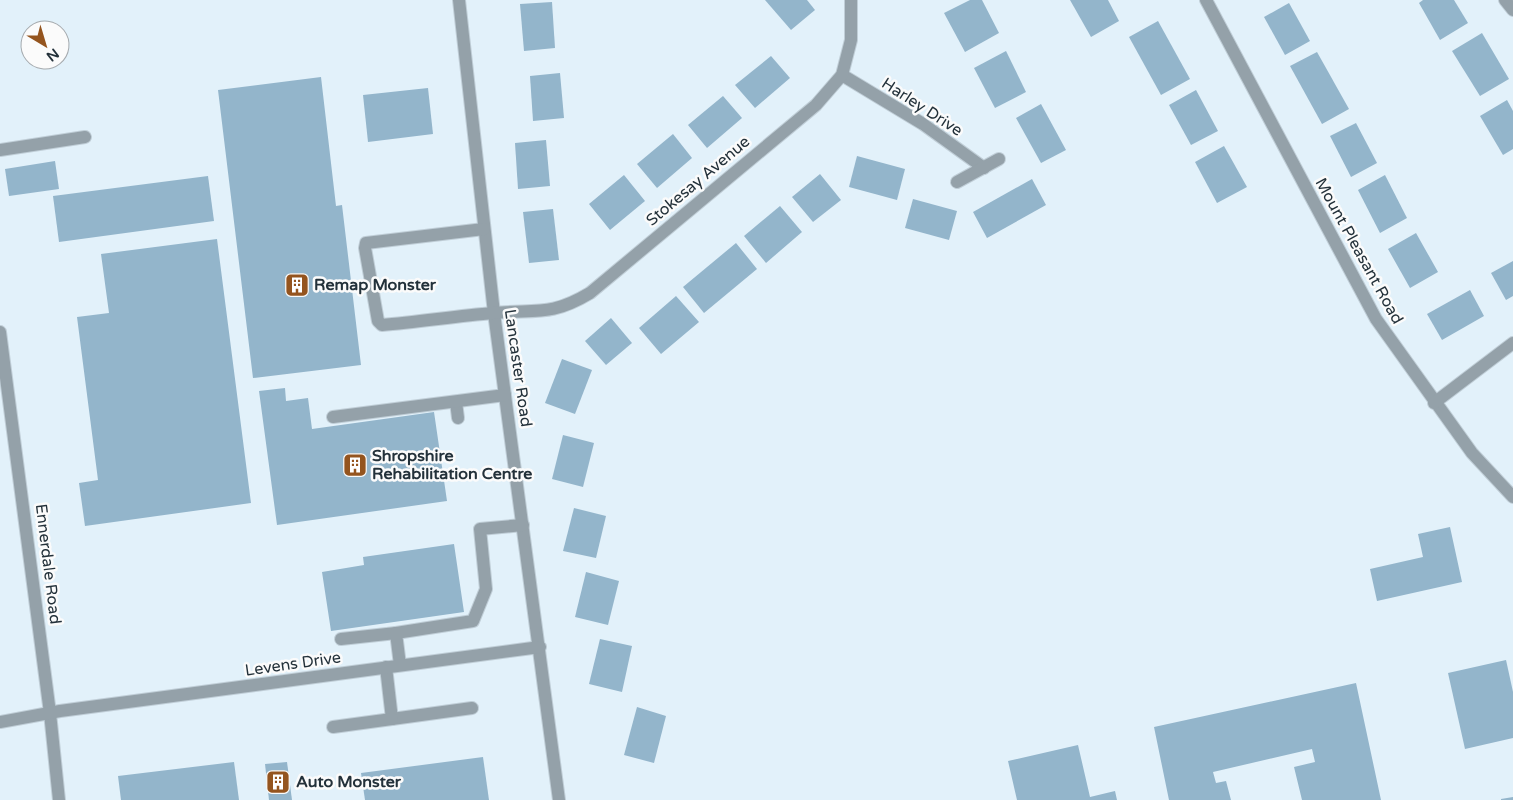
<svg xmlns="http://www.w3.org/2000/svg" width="1513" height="800" font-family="'Varela Round',sans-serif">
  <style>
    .building { fill: #93b5cb }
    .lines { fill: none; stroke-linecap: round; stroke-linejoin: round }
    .minor-casing { stroke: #c0ced7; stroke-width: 14 }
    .minor { stroke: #94a1a9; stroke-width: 12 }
    .labels { text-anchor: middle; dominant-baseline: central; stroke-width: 5; stroke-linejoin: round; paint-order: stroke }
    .street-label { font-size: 16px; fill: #23313a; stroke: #fbfbfb }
    .poi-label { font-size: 16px; font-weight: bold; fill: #23313a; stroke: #fbfbfb; text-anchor: start }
  </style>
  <rect width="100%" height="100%" fill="#e2f1fa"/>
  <g class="building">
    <polygon points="765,0 807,0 815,10 791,30"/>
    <polygon points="970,0 982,0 999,33 965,52 944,13"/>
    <polygon points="1070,0 1108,0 1119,21 1091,37"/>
    <polygon points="1423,0 1454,0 1468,23 1440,40 1419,3"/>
    <polygon points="552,2 555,48 524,51 520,4"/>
    <polygon points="1289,3 1310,41 1285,55 1264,17"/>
    <polygon points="1158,21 1190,79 1161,95 1129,37"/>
    <polygon points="1482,33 1509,79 1480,96 1452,51"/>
    <polygon points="1006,51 1026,92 995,108 974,68"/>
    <polygon points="1317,52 1349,109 1322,124 1290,66"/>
    <polygon points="771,56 790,78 755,108 735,85"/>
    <polygon points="560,73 564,118 533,121 530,76"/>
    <polygon points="321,77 336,206 342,205 361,365 253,378 218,90"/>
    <polygon points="428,88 433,134 368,142 363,95"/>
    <polygon points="1196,90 1218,131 1191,145 1169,105"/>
    <polygon points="723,96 742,118 707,148 688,125"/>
    <polygon points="1507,100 1513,111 1513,149 1503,155 1480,116"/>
    <polygon points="1041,104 1066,150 1041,163 1016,118"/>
    <polygon points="1356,123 1377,163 1351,177 1330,136"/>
    <polygon points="673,134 692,158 657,188 637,164"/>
    <polygon points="546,140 550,186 518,189 515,143"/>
    <polygon points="1224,146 1247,187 1217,203 1195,162"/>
    <polygon points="857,156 905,169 897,200 849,187"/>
    <polygon points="55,161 59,189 9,196 5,169"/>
    <polygon points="820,174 841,200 813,222 792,197"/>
    <polygon points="624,175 645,201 610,230 589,204"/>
    <polygon points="1385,175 1407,218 1380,233 1358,190"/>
    <polygon points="208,176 214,221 59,242 53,196"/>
    <polygon points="1032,179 1046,205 987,238 973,212"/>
    <polygon points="913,199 957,211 949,240 905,228"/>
    <polygon points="780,206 802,232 766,263 744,236"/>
    <polygon points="553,209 559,260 529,263 523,212"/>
    <polygon points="1416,233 1438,272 1410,288 1388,249"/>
    <polygon points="217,239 251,503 85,526 79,483 98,480 77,317 109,313 101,254"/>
    <polygon points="736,243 757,269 704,313 683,287"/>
    <polygon points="1513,261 1513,296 1506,300 1491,273"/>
    <polygon points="1470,290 1484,316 1442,340 1427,314"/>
    <polygon points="676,296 699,322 661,354 639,328"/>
    <polygon points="611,318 632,343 606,365 585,341"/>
    <polygon points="562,359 592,370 575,414 545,403"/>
    <polygon points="285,388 286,401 308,398 312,429 434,412 447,501 277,525 259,391"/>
    <polygon points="563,435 594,443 583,487 552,479"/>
    <polygon points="574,508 606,516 596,558 563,551"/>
    <polygon points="1450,527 1462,582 1377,601 1370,569 1423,557 1418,534"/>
    <polygon points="454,544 464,612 331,631 322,572 364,565 363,557"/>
    <polygon points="586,572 619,581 608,625 575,617"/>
    <polygon points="600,639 632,646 622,692 589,684"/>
    <polygon points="1506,660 1513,692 1513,738 1465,749 1448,673"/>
    <polygon points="1356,683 1381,800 1302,800 1294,767 1315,762 1312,749 1213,772 1216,783 1226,781 1231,800 1169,800 1154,727"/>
    <polygon points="637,707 666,716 654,763 624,755"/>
    <polygon points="1078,745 1090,797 1115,791 1117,800 1017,800 1008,761"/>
    <polygon points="483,757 489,800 365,800 361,773"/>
    <polygon points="234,762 239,800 121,800 118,776"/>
    <polygon points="287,762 292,800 269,800 265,764"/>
    <polygon points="1513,797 1513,800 1501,800 1501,799"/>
  </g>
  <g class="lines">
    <g class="minor-casing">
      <g id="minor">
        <polyline points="459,0 494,313 559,800"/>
        <polyline points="1206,0 1376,319 1472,453 1513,497"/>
        <polyline points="1505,0 1513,10"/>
        <polyline points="842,75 923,124 984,168"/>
        <polyline points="0,150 85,137"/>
        <polyline points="957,182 999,159"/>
        <path d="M484,229l-118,14 -1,5 13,73 4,4c37,-3 74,-9 111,-12 43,-4 57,4 97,-20l226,-188 26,-30 9,-35v-40"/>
        <polyline points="0,332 50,713 59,800"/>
        <polyline points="456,402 458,418"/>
        <polyline points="1434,403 1513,343"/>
        <polyline points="333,417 505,395"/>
        <polyline points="341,639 396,633"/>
        <polyline points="400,665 396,633 473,621 486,589 480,529 523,525"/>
        <polyline points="386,667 392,719 472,708"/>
        <polyline points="0,722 60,711 540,647"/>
        <polyline points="333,727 392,719"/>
      </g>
    </g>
    <use href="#minor" class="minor"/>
  </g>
  <defs>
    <g id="building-square" transform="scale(1.25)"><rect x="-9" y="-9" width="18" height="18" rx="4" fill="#94541e" stroke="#fbfbfb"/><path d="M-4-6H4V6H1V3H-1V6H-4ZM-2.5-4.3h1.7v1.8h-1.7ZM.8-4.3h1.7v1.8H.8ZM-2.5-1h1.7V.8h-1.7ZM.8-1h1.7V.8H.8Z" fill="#fff"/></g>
  </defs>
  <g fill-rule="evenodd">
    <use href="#building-square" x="297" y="285"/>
    <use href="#building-square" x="355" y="465"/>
    <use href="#building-square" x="278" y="782"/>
  </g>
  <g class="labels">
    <g class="street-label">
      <text transform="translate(922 107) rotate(33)">Harley Drive</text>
      <text transform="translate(698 181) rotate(-40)">Stokesay Avenue</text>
      <text transform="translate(1359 251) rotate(61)">Mount Pleasant Road</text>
      <text transform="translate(518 368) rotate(82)">Lancaster Road</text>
      <text transform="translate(48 564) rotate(83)">Ennerdale Road</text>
      <text transform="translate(293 664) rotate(-8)">Levens Drive</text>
    </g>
    <g class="poi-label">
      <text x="314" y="285">Remap Monster</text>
      <text x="372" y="456">Shropshire<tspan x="372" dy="18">Rehabilitation Centre</tspan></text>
      <text x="296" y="782">Auto Monster</text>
    </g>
  </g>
  <g transform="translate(45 45) rotate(142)"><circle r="24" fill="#fbfbfb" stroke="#a5aaae"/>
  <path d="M0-4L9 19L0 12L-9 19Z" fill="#94541e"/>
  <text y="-8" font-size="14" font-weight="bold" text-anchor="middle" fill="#23313a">N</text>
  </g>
</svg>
